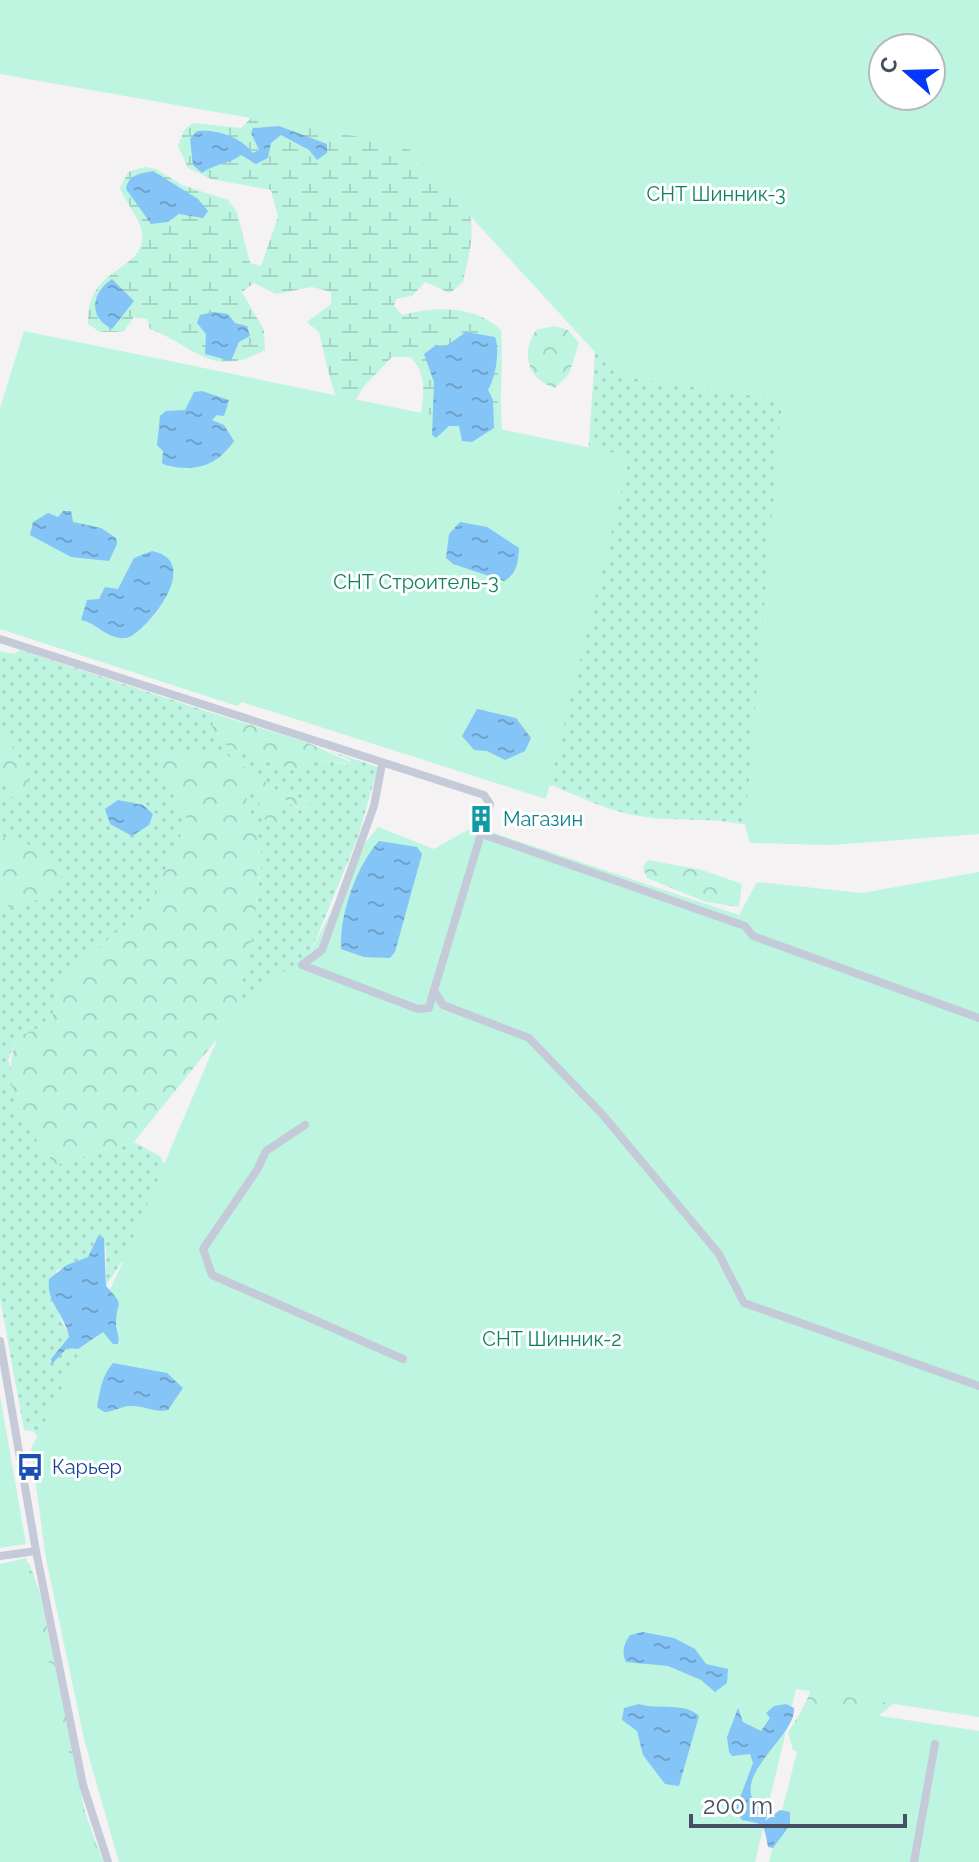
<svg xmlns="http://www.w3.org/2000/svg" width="979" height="1862" font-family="Raleway,sans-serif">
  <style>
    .grass { fill: url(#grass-dots) }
    .forest { fill: url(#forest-crowns) }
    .wetland { fill: url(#wetland-marsh) }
    .garden { fill: #bdf5e0; fill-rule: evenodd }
    .water { fill: url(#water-ripples) }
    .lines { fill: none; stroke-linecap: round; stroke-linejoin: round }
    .minor { stroke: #c4cad7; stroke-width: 8 }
    .labels { text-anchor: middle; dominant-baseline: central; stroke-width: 6; stroke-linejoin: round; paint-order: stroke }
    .park-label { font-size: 20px; fill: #0d8263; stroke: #fff }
    .culture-label { font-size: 20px; fill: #0d838f; stroke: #fff; text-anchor: start }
    .transit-label { font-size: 20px; fill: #164399; stroke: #fff; text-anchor: start }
  </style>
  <defs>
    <pattern id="grass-dots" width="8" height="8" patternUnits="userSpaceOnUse" patternTransform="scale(2)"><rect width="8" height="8" fill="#bdf5e0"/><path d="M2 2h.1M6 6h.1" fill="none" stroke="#a4d4c3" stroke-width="1.8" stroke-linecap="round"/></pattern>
    <pattern id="forest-crowns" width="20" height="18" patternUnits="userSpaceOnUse" patternTransform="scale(2)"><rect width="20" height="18" fill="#bdf5e0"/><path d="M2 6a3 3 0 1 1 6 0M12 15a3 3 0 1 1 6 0" fill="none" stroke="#a4d4c3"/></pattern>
    <pattern id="wetland-marsh" width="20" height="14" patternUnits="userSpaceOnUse" patternTransform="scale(2)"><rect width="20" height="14" fill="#bdf5e0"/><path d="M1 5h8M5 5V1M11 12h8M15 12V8" fill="none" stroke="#a4d4c3"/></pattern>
    <pattern id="water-ripples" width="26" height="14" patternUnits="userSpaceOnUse" patternTransform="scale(2)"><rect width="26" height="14" fill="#85c4f6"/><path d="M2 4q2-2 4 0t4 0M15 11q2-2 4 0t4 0" fill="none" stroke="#6fa2cb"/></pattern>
  </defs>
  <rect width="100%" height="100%" fill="#f4f2f2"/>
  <g class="grass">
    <path d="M597,325l210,39 -57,462c-41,-11 -84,-2 -126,-13 -24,-6 -47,-18 -71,-27h-11l45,-315z"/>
    <polygon points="20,650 215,714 213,722 218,742 294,770 315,759 350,765 350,760 327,750 378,767 358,837 302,973 233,1019 253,933 262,857 245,797 249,789 280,797 306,814 309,802 281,793 220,751 158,767 188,820 149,904 58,984 53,1015 38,1028 16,1039 8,1061 55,1165 134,1142 160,1156 173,1182 106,1286 106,1249 98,1237 88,1257 56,1271 59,1314 69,1337 50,1362 67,1348 86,1344 43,1443 33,1431 24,1430 0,1298 0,902 9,907 24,842 7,841 0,833 0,770 29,775 0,728 0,651 14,654"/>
  </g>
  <g class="forest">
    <path d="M555,326l13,4 11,13 -10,31 -14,14c-27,-9 -35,-33 -19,-58z"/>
    <polygon points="215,714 306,742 357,765 315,759 294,770 218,742 212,729"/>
    <polygon points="0,728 29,775 20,802 11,797 0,770"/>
    <path d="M174,750l47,1 60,42 28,9 2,10 -5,2 -25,-17 -2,25 -12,3 -12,-33 -6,-2 -3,12 10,21 6,34 -9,76 -20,86 -99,123 -79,23c-31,-42 -55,-72 -39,-127l22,-10 15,-13 5,-31 91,-80 39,-84 -30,-53 2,-12z"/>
    <polygon points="0,833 7,841 24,842 59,862 62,875 57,895 9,907 0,902"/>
    <polygon points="648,860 702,870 742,884 739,907 706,902 647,878 643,867"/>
    <polygon points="25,1563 29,1563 40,1593 85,1812 103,1862 92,1862"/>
    <path d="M814,1678l79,26 -22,18 -66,32 -12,-4 -5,-18c12,-17 22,-35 26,-54z"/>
  </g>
  <path class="wetland" d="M255,114l155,10c18,25 56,67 61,96 3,19 -4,43 -8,62l-13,11 -25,-11 -13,14 -16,3 -2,7 8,9c33,-9 73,-10 99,15 3,37 -3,70 2,106l-84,-12c4,-26 10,-46 -8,-67h-19l-27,28 -12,19 -15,-1c-9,-24 -13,-47 -19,-71l-12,-10 24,-18v-12l-19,-5 -36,7 -22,-11 -12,9 22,38 1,20c-55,29 -66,-2 -115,-21l-3,-10 -13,-2 -11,15h-23l-12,-8c-3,-59 59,-52 54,-91 -2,-16 -17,-30 -22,-45l8,-16 17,-5 11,2 26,16 46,15 9,12 13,51 11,3 17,-49 -7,-27 -60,-11 -23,-11 -10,-22 6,-16 9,-7 48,5z"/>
  <g class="garden">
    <path d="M0,0h979v834l-147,11 -82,-2 -5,-18 37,-425 -165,-24 -212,-231 -405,-71zM883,48h48v48h-48z"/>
    <polygon points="24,331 630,456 546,799 242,702 237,706 0,629 0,408"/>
    <polygon points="378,827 434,849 473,827 488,831 739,915 757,882 862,893 979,872 979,1717 796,1689 755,1862 119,1862 85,1743 46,1559 31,1449 117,1275 231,1007 310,954 365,843"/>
    <polygon points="0,1396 26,1544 0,1548"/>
    <polygon points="26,1558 83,1816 102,1862 0,1862 0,1564"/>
    <polygon points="809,1705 979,1731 979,1862 769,1862"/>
  </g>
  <g class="water">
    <path d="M279,126l48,18v9l-10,7 -8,-10 -28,-15 -10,8 -3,15 -12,6 -15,-9c-13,10 -26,8 -39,18l-9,-8 -3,-26 7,-8c20,-2 44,6 56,22l6,-3 -8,-17 2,-5z"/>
    <path d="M153,171l45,28 10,12 -5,7 -24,-4 -11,8 -17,2 -25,-35c3,-15 13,-15 27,-18z"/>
    <path d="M112,279l22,22 -22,28c-24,-12 -21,-36 0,-50z"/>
    <polygon points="213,312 228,314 235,323 247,326 250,336 239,342 231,361 205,354 206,334 197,323 200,315"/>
    <path d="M466,332l29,5c5,13 1,40 -7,53l5,10 1,28 -22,14 -10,-1 -3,-15h-10l-13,12 -4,-3 2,-53 -10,-28 12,-9 10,1z"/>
    <path d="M202,391l27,9 -5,16 -7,-1 -5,5 12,5 10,16c-18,26 -39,31 -69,24l-3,-2 1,-12 -6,-6 3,-29 6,-5 19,-1 9,-18z"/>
    <polygon points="63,511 71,511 73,522 101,528 116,538 117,544 109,561 71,557 30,535 33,522 48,513 58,517"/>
    <path d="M460,522l27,5 32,21c-1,14 -2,26 -15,33l-51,-17 -7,-6 3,-24z"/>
    <path d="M152,551c55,11 -11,86 -26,87 -18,2 -29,-15 -45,-18l6,-20 12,-1 6,-12 13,2 16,-31z"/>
    <polygon points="477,709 516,718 531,738 525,751 505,760 487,751 474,750 462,736"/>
    <polygon points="118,800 143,805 153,814 149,825 132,836 110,824 105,809"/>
    <path d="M379,841l38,6 5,7 -27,98 -5,6 -26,-1 -23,-8c-2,-33 15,-83 38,-108z"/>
    <path d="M98,1236l6,2 2,48c21,23 10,13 10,37 0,9 4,13 2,21h-5l-10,-12 -25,17 -11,-1 -15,16 -1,-5 18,-22c-4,-23 -23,-34 -20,-58l18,-14 21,-8z"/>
    <path d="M113,1363l54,10 16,15 -15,22c-13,3 -25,-5 -38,-4 -9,0 -16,6 -26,6l-7,-5c3,-16 5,-32 16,-44z"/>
    <path d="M643,1632l31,6 21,11 11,15 22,5 -1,14 -12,9 -14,-12 -33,-14 -42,-4c-5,-10 -2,-18 4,-27z"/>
    <path d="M639,1704c18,6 47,-2 60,12l-20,70 -14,-2 -22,-29 -6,-24 -15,-11 2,-12z"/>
    <path d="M786,1704l8,4c2,26 -53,60 -42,90l12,5 5,11 -4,7 15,-11 10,2v13l-17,23 -5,-1c-4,-24 -4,-23 -26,-27l-7,-9 18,-48 -3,-9 -18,2 -3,-4 -2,-15 11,-29 5,14 18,9 9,-13 -4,-5 8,-7z"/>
  </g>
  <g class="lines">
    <g class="minor">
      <polyline points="0,639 484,795 490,804 434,990 443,1005 529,1038 602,1114 719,1254 744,1303 979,1386"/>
      <polyline points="382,764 374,806 322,950 302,965 418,1009 429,1008 433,993"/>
      <polyline points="482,834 745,926 753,936 979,1018"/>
      <polyline points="305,1125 266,1151 257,1170 203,1249 212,1275 403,1359"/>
      <polyline points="0,1341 36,1551 83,1785 108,1862"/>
      <polyline points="0,1556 36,1551"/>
      <polyline points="914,1862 935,1744"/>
    </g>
  </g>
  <defs>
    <g id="building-bare" transform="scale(2.16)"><path d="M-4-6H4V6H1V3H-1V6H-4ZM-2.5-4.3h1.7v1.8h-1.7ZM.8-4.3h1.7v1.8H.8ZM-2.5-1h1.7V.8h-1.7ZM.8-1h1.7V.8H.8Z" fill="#0f9aa8" stroke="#fff" stroke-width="2.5" paint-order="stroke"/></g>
    <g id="bus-bare" transform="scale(2.16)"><path d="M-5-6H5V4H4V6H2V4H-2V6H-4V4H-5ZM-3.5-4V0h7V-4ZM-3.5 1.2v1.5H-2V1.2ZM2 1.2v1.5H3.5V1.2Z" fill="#1a4fb4" stroke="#fff" stroke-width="2.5" paint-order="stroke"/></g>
  </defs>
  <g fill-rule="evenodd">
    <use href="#building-bare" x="481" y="819"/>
    <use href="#bus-bare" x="30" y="1467"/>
  </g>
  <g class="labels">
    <g class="park-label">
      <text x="716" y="194">СНТ Шинник-3</text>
      <text x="416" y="582">СНТ Строитель-3</text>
      <text x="552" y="1339">СНТ Шинник-2</text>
    </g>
    <g class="culture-label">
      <text x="503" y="819">Магазин</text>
    </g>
    <g class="transit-label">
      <text x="52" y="1467">Карьер</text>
    </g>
  </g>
  <g transform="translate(907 72) rotate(290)"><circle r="38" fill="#ffffff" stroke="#b5b9c0" stroke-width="2"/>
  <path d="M0-6L14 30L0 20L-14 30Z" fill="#0536fa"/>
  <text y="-12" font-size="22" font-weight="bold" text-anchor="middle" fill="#474f62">С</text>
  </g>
  <path d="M691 1814v12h214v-12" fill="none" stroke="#474f62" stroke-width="4"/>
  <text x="703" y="1814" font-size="24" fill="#474f62" stroke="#ffffff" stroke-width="6" paint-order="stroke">200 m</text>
</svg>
